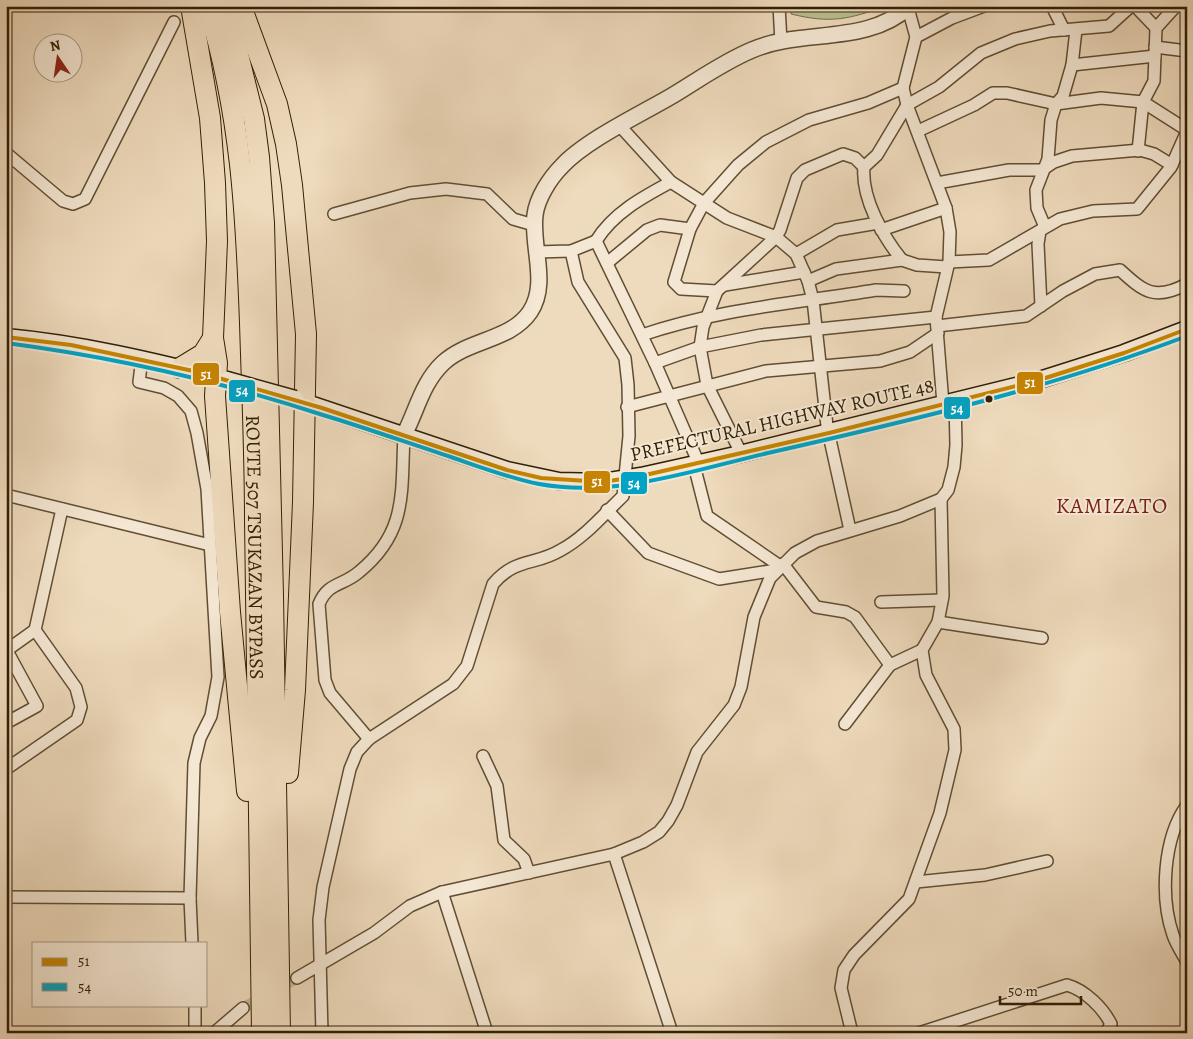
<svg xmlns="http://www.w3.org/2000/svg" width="1193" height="1039" font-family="Alegreya,serif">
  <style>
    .green { fill: #b8c092; stroke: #74704c }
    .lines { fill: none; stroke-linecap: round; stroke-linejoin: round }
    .minor-tunnel { stroke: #c8b597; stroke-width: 11; stroke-dasharray: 11 5.5; stroke-linecap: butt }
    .minor-casing { stroke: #604e33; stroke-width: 14 }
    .tertiary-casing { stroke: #604e33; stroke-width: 18 }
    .secondary-casing { stroke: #311f05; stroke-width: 19 }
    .trunk-casing { stroke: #311f05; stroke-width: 22 }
    .minor { stroke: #f4e7d3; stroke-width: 11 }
    .tertiary { stroke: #f4e7d3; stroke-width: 15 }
    .secondary { stroke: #f4e7d3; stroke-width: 16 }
    .trunk { stroke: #eedabc; stroke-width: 20 }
    .secondary-bridge-casing { stroke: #311f05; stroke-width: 19; stroke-linecap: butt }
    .secondary-bridge { stroke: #f4e7d3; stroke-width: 16 }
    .bus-1-casing { stroke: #f4e7d3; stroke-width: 8 }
    .bus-2-casing { stroke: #f4e7d3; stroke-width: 8 }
    .bus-1 { stroke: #c68401; stroke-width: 4 }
    .bus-2 { stroke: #02a2c4; stroke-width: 4 }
    .bus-dot { fill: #311f05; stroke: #f4e7d3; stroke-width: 2 }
    .labels { text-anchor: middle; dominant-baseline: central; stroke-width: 4; stroke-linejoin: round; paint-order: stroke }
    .street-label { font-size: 20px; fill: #311f05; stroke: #f4e7d3 }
    .quarter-label { font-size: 22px; letter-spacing: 1px; fill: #7a1f14; stroke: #f4e7d3 }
    .line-badge { stroke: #f4e7d3; stroke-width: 2 }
    .badge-label { font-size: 14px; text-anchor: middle; font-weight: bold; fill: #fff }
  </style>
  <rect width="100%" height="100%" fill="#eedabc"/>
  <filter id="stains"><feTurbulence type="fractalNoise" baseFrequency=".004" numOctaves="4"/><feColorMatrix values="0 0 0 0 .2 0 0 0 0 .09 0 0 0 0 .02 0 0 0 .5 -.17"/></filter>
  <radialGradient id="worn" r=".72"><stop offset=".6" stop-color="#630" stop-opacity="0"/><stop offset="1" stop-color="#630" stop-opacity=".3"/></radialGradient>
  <path class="green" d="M791,6h96c-39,13 -55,18 -96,8z"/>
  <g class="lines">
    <polyline class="minor-tunnel" points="243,1008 297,978"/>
    <g class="minor-casing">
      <g id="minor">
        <polyline points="779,6 781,42"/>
        <polyline points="1052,6 1064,30"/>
        <polyline points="1135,6 1156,28"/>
        <polyline points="908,8 916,37 903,88 907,105 946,208 950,232 949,262 936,317 943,404"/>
        <polyline points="916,37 952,18 984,6"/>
        <polyline points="1155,47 1187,51"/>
        <polyline points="1072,65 1155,56"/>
        <polyline points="620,126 671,182 727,218 776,237 796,254 808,281 813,300 827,426 850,530"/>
        <polyline points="918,131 974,105 993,93 1007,93 1056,104 1101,98 1143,102 1187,130"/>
        <polyline points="1138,151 1143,102 1154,81 1156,28 1176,6"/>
        <polyline points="6,153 63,201 73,204 85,199 174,22"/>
        <path d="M671,182c-28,15 -58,31 -75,59l59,122 44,101"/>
        <polyline points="937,183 1009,170 1042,170 1054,162 1072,156 1140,150 1154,154 1172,165"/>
        <polyline points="334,214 410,193 446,189 487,194 513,219 534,225"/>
        <polyline points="1045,227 1037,208 1036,190 1048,159 1051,120 1056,104 1063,96 1072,65 1076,30"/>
        <polyline points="881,230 946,208"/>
        <polyline points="1040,231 1038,244 1041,306"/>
        <polyline points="536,252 571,251 596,241"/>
        <polyline points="796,254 837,230 878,223"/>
        <path d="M902,260c-19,-23 -41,-63 -38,-93l13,-12 30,-50 32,-18 42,-34 34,-14 35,-8 59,-5 22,-20"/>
        <polyline points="949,262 989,260 1060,219 1093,211 1137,209 1171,167 1187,131"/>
        <polyline points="607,263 647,230 660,225 690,229"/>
        <polyline points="808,281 836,269 902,260 917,265 947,267"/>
        <polyline points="725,285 804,272"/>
        <polyline points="717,291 681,289 674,282 690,229 704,203 738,165 766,142 809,120 868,103 903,88"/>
        <path d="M937,326l89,-10 37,-25 32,-17 25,-4c24,22 35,31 67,14"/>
        <path d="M642,335c75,-26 156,-32 234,-45l28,1"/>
        <polyline points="142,358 139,382 164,388 178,396 191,411 197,433 207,489 218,677 211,716 200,738 194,763 190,898 192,943"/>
        <polyline points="655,363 700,347 761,335 936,317"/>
        <polyline points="627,407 766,371 880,361 910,352 938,333"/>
        <polyline points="740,454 738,447 707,385 700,347 703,327 717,291 776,237 780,230 797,178 805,170 843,154 855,158 864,167"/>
        <polyline points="694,465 707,516 780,566"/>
        <polyline points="6,495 210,545"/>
        <polyline points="607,510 648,553 719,579 776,570"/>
        <polyline points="783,564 816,607 846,612 855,617 890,665"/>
        <polyline points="881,602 942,600"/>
        <polyline points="938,622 1042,638"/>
        <polyline points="6,649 37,706 6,723"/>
        <polyline points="7,650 35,630"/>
        <polyline points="845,724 890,665 922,650"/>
        <path d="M369,739l-39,-46 -5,-13 -6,-76c9,-22 24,-18 40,-32 49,-40 42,-80 45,-137"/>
        <polyline points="483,756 497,786 504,840 524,859 529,873"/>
        <polyline points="6,769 77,720 81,707 76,688 35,630 62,509"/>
        <path d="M1187,805c-24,33 -27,92 -14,130 3,9 9,18 14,27"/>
        <polyline points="614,854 672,1033"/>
        <polyline points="916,882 985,875 1047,861"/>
        <polyline points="442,892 487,1033"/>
        <polyline points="6,897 190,898"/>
        <polyline points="297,978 374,933 410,906 442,892 614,854 643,842 659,832 668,821 677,805 697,752 734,705 741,687 754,617 770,578 795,553 817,541 900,516 941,499 948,490 954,467 956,445 955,401"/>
        <polyline points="195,1005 195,1033"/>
        <polyline points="214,1033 243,1008"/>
        <path d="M322,1033l-3,-113 4,-33 27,-118 7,-17 12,-13 84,-55 14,-18 26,-82c23,-27 42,-18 68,-34 23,-12 43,-36 62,-54l6,-60 -1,-51 -3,-27 -47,-76 -7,-31"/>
        <polyline points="852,1033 841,988 844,970 854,955 909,899 940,813 955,750 954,729 926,675 922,650 938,622 943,596 941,499"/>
        <path d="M919,1033l148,-48c18,5 36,23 44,39l-5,9"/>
      </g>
    </g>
    <g class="tertiary-casing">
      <path id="tertiary" d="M404,435c13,-25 18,-52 39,-72 26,-24 67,-22 87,-51 19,-28 1,-66 5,-97 2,-17 15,-37 27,-49 23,-25 77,-51 108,-69 27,-16 53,-35 82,-47 51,-22 114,-4 158,-44"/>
    </g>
    <g class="secondary-casing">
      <g id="secondary">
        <path d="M6,337c75,7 148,24 221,43"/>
        <polyline points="295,399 507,470 559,481 603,482 641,476 740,454 1036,381 1124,353 1187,329"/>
      </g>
    </g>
    <g class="trunk-casing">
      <g id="trunk">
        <polyline points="191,6 210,118 215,183 217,241 213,338 217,363 215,396 230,612 247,791"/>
        <path id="s1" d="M208,6c33,108 38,206 42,317 2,66 5,131 5,197 2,171 5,342 7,513"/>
        <polyline points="226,6 254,119 259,157 264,223 273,595 280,1033"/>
        <polyline points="241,6 277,104 286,144 292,185 306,334 303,502 295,690 288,773"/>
        <polyline points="180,368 203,354 213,338"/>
      </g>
    </g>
    <use href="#minor" class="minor"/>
    <use href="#tertiary" class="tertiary"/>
    <use href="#secondary" class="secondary"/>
    <use href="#trunk" class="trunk"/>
    <g class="secondary-bridge-casing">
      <polyline id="secondary-bridge" points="227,380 295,399"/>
    </g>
    <use href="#secondary-bridge" class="secondary-bridge"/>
    <g class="bus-1-casing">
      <polyline id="bus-1" points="6,337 71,345 198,372 322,408 507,470 541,478 603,482 641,476 829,433 1036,381 1124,353 1187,329"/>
    </g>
    <g class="bus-2-casing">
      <path id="bus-2" d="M6,343c108,14 213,38 317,72 43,13 85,28 128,42 29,10 58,21 88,27 77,14 155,-14 229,-31 141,-32 283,-65 419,-117"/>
    </g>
    <use href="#bus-1" class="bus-1"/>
    <use href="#bus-2" class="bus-2"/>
  </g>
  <circle class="bus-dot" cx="989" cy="399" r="4.5"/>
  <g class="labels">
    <g class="street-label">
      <text transform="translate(782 420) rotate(-13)">PREFECTURAL HIGHWAY ROUTE 48</text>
      <text stroke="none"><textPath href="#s1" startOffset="545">ROUTE 507 TSUKAZAN BYPASS</textPath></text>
    </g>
    <g class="quarter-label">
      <text x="1112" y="506">KAMIZATO</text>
    </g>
  </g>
  <g class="line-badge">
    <rect x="192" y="362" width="28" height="24" rx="5" fill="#c68401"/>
    <rect x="1016" y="371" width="28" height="24" rx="5" fill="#c68401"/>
    <rect x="228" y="379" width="28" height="24" rx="5" fill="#02a2c4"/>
    <rect x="943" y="396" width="28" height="24" rx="5" fill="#02a2c4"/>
    <rect x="583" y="470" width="28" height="24" rx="5" fill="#c68401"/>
    <rect x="620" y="471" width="28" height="24" rx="5" fill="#02a2c4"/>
  </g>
  <g class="badge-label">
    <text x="206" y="379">51</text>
    <text x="1030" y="387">51</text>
    <text x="242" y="395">54</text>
    <text x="957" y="413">54</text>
    <text x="597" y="486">51</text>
    <text x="634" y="488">54</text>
  </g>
  <rect width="1193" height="1039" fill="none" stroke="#eedabc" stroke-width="25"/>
  <rect x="8" y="8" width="1178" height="1024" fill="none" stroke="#311f05" stroke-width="2.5"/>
  <rect x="12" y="12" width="1168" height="1014" fill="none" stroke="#311f05"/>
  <rect x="32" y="942" width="175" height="65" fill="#f4e7d3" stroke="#a69781"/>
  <rect x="42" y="958" width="25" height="8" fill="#c68401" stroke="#a69781"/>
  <text x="78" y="966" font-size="15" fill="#311f05">51</text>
  <rect x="42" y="983" width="25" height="8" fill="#02a2c4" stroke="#a69781"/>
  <text x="78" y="992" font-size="15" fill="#311f05">54</text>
  <g transform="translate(58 58) rotate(347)"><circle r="24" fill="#f4e7d3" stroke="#a69781"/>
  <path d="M0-4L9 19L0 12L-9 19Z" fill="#8f2418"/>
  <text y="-8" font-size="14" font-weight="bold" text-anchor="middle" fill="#311f05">N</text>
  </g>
  <path d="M1000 996v8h81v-8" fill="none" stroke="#311f05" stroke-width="2.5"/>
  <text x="1008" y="996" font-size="15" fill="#311f05" stroke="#f4e7d3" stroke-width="4" paint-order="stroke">50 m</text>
  <rect width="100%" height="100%" filter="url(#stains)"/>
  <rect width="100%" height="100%" fill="url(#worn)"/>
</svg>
